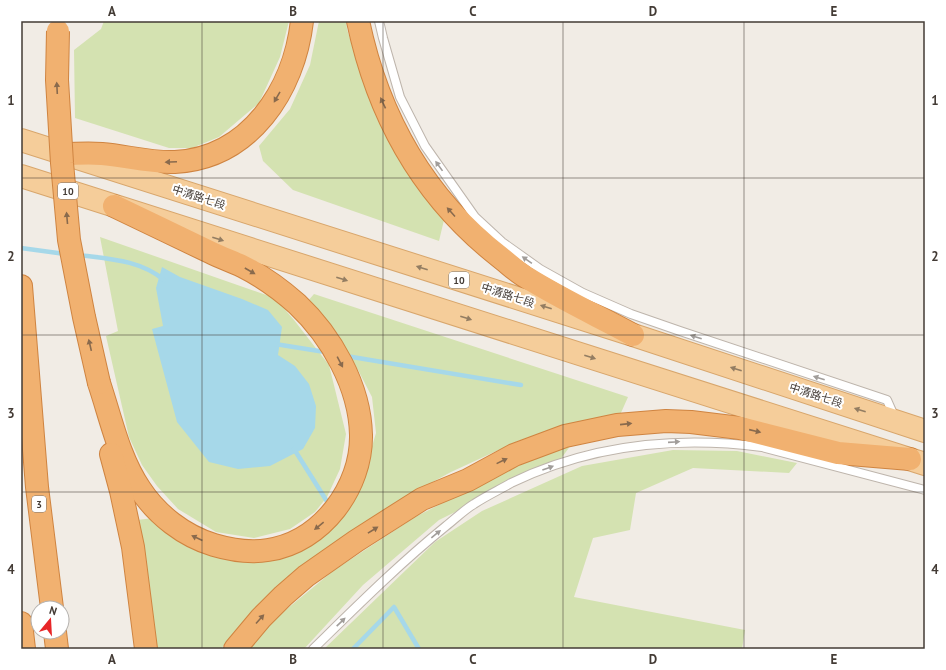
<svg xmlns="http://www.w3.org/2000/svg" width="946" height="670" font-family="'PT Sans','Noto Sans TC',sans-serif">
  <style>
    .green { fill: #d4e2b1 }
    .water { fill: #a6d8e9 }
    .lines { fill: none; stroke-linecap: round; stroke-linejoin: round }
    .stream { stroke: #a6d8e9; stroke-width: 4.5 }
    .lane-casing { stroke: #beb5ac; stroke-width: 10 }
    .primary-casing { stroke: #d8a66c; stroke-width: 24 }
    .highway-casing { stroke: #cf8441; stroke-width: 24 }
    .lane { stroke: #fff; stroke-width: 8 }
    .primary { stroke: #f5cd9a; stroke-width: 22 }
    .highway { stroke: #f1b170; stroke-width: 22 }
    .highway-bridge-casing { stroke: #cf8441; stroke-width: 24; stroke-linecap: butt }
    .highway-bridge { stroke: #f1b170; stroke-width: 22 }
    .oneway { fill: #896a4d }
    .oneway2 { fill: #a19d9a }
    .oneway3 { fill: #937d62 }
    .grid { fill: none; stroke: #433b35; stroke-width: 1; stroke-opacity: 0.55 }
    .labels { text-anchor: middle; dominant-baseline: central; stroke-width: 4; stroke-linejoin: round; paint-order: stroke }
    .shield { fill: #fff; stroke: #7b7672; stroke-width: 1 }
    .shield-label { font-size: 10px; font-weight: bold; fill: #433b35 }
    .street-label { font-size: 11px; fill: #433b35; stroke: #fff }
    .neatline { fill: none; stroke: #433b35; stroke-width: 1.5 }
    .grid-label { font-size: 13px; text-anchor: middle; font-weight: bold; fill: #433b35 }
  </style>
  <rect width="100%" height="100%" fill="#f1ece5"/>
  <g class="green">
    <polygon points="104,21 289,21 280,57 259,103 219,137 192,148 169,148 75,118 74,50 101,29"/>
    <polygon points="319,21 346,21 347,29 360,72 378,120 421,188 444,220 439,241 293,190 263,161 259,146 290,109 310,65"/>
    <polygon points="100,237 275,298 294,320 329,365 346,434 340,469 327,497 315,512 290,529 254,538 216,532 178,509 157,486 142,465 129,437 106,336 118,331"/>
    <polygon points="314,294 628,397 620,415 572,423 518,441 451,472 396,502 350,533 283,585 225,644 221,649 156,649 148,574 137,520 154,518 217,554 323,532 347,513 365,470 376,433 372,397 358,370 338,334 307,302"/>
    <polygon points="571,445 560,460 439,520 363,585 304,649 244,649 254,636 333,571 415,517 510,469"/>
    <polygon points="673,450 737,451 797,463 789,473 693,468 636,493 630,530 593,538 574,597 745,630 742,649 324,649 435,542 482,511 582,466"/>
  </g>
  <polygon class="water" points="162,267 180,277 242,299 268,310 282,327 278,355 295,366 309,384 316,406 315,428 303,449 270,466 238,469 209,462 177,422 152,329 163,326 156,288"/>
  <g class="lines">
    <g class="stream">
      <polyline points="21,248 65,254"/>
      <path d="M79,255c30,4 61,5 85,25"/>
      <polyline points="275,344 325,352"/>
      <polyline points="346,356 521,385"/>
      <polyline points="294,449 328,503"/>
      <polyline points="353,649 394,607 419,649"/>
    </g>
    <g class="lane-casing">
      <g id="lane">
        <polyline points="379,21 383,38 400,97 425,146 475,217 502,242 540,269 583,293 631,314 680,331 887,400 895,418"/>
        <path d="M313,649c43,-42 86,-85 133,-123 9,-7 18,-16 28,-22 12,-8 25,-14 37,-21 79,-38 165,-47 251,-36l163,43"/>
      </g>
    </g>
    <g class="primary-casing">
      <g id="primary">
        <polyline points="21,140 633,335 925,431"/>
        <polyline points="21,176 925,464"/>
      </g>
    </g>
    <g class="highway-casing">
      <g id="highway">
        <path d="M358,21c20,95 65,176 142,236 9,7 17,15 26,20 35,22 72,39 107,58"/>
        <path d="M62,154c14,0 27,-1 40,0 24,2 48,9 73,8 75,-4 119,-72 127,-141"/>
        <polyline points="21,286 37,487 52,608"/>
        <path d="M99,383c12,36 20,75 41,106 17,26 44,47 74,56 17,5 36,8 54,5 54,-8 94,-63 93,-115 -1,-49 -30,-99 -64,-131 -17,-15 -35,-28 -55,-38 -11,-5 -22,-9 -32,-14 -32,-15 -64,-31 -96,-46"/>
        <polyline points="111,454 121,491 133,547 146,649"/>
        <polyline points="21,623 24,649"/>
        <polyline points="55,632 57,649"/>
        <polyline points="235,649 261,618 283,596 306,576 356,541 422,499 468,480 514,455 565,436 617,425 666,421 691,422 740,428 838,453 910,459"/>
      </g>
    </g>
    <use href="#lane" class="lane"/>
    <use href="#primary" class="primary"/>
    <use href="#highway" class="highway"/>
    <g class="highway-bridge-casing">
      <polyline id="highway-bridge" points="58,31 57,80 62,163 69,240 84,317 99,383"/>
    </g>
    <use href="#highway-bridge" class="highway-bridge"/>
  </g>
  <defs><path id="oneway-solid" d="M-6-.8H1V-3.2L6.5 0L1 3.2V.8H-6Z"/></defs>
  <g class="oneway">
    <use href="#oneway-solid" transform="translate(57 88) rotate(-93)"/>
    <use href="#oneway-solid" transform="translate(277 97) rotate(120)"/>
    <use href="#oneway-solid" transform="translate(383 103) rotate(-115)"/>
    <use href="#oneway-solid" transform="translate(171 162) rotate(178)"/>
    <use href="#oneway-solid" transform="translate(451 212) rotate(-132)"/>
    <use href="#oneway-solid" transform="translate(67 218) rotate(-95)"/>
    <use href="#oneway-solid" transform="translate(250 271) rotate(30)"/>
    <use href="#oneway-solid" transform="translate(90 345) rotate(-103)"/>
    <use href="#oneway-solid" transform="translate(340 362) rotate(62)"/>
    <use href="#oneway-solid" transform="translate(626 424) rotate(-6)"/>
    <use href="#oneway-solid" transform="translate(755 431) rotate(13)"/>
    <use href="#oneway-solid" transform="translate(502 461) rotate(-26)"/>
    <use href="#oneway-solid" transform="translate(319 526) rotate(141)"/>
    <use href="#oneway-solid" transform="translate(373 530) rotate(-32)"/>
    <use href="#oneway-solid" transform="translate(197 538) rotate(-155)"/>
    <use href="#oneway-solid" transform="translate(260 619) rotate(-48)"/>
  </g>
  <g class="oneway2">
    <use href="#oneway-solid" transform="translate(439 166) rotate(-126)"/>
    <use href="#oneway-solid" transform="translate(527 260) rotate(-145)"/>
    <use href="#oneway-solid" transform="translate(696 337) rotate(-162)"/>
    <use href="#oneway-solid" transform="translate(819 378) rotate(-162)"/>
    <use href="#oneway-solid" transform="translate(674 442) rotate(-4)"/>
    <use href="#oneway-solid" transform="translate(548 468) rotate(-20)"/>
    <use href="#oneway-solid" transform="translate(436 534) rotate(-39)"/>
    <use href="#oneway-solid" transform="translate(341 622) rotate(-44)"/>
  </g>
  <g class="oneway3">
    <use href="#oneway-solid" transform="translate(218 239) rotate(18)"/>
    <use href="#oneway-solid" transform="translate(422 268) rotate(-162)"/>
    <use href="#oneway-solid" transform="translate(342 279) rotate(18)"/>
    <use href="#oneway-solid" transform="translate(546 307) rotate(-162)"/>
    <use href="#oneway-solid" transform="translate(466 318) rotate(18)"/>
    <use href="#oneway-solid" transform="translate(590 357) rotate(18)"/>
    <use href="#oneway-solid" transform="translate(736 369) rotate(-162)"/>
    <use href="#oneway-solid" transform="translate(860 410) rotate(-162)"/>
  </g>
  <path class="grid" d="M202,21v628M383,21v628M563,21v628M744,21v628M21,178h904M21,335h904M21,492h904"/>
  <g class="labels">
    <g class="shield">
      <rect x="58" y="183" width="20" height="16" rx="3"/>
      <rect x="449" y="272" width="20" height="16" rx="3"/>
      <rect x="32" y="496" width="14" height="16" rx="3"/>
    </g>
    <g class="shield-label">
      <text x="68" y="191">10</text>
      <text x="459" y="280">10</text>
      <text x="39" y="504">3</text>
    </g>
    <g class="street-label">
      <text transform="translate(199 197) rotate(18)">中清路七段</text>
      <text transform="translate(508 295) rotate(18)">中清路七段</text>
      <text transform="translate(816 395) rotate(18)">中清路七段</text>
    </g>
  </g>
  <rect width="946" height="670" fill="none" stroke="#ffffff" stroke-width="44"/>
  <g transform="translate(50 620) rotate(18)"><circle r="19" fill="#ffffff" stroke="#b4b1ae"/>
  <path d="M0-3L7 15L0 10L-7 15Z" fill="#e72628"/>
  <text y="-6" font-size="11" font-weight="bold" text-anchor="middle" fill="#433b35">N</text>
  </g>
  <rect x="22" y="22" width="902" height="626" class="neatline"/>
  <g class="grid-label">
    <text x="112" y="16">A</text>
    <text x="293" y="16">B</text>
    <text x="473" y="16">C</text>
    <text x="653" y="16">D</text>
    <text x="834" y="16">E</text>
    <text x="11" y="105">1</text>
    <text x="935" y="105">1</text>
    <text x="11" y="261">2</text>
    <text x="935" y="261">2</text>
    <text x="11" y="418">3</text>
    <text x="935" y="418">3</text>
    <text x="11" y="574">4</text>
    <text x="935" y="574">4</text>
    <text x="112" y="664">A</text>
    <text x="293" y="664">B</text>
    <text x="473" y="664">C</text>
    <text x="653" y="664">D</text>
    <text x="834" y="664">E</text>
  </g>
</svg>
